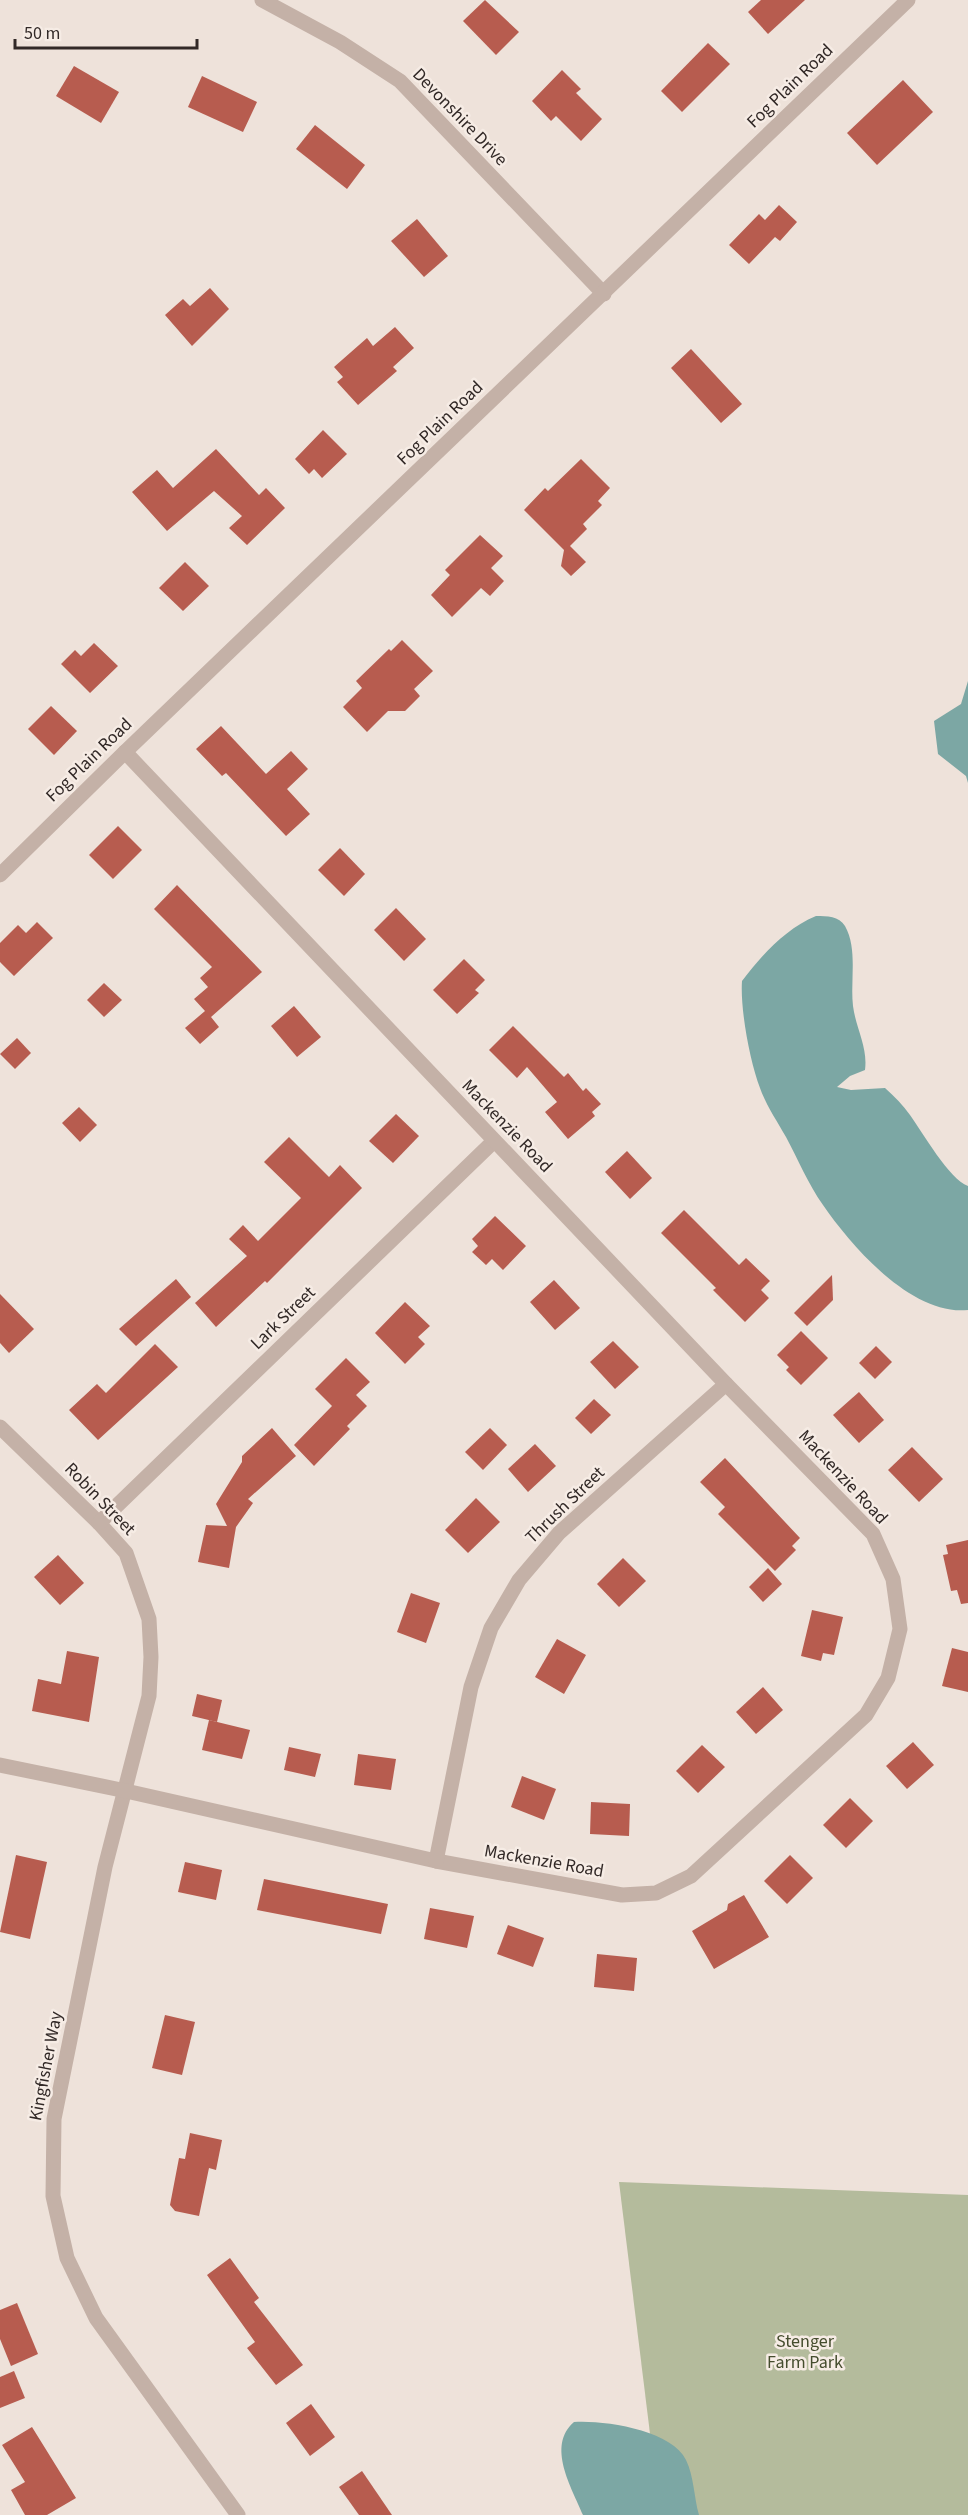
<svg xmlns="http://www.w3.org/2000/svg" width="968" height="2515" font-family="'Source Sans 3',sans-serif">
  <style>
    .green { fill: #b4bb9c }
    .water { fill: #7ca7a4 }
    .building { fill: #b75c4f }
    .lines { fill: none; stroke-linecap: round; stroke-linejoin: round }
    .minor { stroke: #c4b1a7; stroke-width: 15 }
    .tertiary { stroke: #c4b1a7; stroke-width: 15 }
    .labels { text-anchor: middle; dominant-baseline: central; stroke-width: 5; stroke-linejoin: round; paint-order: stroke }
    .street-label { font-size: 18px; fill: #322927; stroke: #f6ece5 }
    .park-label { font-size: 18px; fill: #454d2e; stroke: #f6ece5 }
  </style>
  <rect width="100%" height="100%" fill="#eee2da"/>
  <polygon class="green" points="619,2182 968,2195 968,2515 660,2515"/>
  <g class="water">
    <polygon points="968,681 968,783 966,776 938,754 934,721 961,704"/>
    <path d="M816,916c11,0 23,0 29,10 13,23 5,55 8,80 3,23 15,41 12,64l-15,6 -13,11 14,3 34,-2c9,8 18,17 25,27 13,18 39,64 58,71v124c-56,6 -116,-63 -145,-105 -15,-21 -25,-46 -37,-68 -9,-16 -20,-32 -26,-49 -10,-26 -20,-79 -18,-107 20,-26 43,-52 74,-65z"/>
    <path d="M574,2422c30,-2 98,8 112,38 8,16 8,38 13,55h-116c-11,-27 -37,-69 -9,-93z"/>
  </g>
  <g class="building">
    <polygon points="485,0 519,32 496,55 463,21"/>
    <polygon points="761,0 805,0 768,34 748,12"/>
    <polygon points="708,43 730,64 682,112 661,91"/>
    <polygon points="74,66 119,92 101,123 56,96"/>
    <polygon points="562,70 581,89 576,93 602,119 581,141 556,116 551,121 532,101"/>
    <polygon points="202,76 257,102 243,132 188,107"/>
    <polygon points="903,80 933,112 877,165 847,133"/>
    <polygon points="315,125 365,165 347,189 296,149"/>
    <polygon points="779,205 797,222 780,241 775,237 749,264 729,245 759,214 765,220"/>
    <polygon points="417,219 448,256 424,277 391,241"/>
    <polygon points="210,288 229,309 192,346 165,315 183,299 190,306"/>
    <polygon points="395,327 414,348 393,367 397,371 358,405 337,382 343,377 334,367 367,338 373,346"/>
    <polygon points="691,349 742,404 721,423 671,368"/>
    <polygon points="323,430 347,454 322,478 314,469 309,474 295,459"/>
    <polygon points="216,449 259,495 266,488 285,508 247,545 229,528 242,516 214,491 167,531 132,492 157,470 173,488"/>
    <polygon points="581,459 610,488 598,501 602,505 583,524 587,529 570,546 586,562 571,576 561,566 564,550 524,510 545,488 548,491"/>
    <polygon points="480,535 503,556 491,568 504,581 490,596 481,588 452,617 431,595 450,575 445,570"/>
    <polygon points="185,562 209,586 183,611 159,588"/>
    <polygon points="402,640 433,671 414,689 420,696 405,711 388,711 367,732 343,707 362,688 356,681 389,649 391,651"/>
    <polygon points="94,643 118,666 90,693 61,664 75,650 81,656"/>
    <polygon points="51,706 77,731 54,755 28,729"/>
    <polygon points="221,726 266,774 291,751 308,769 287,789 310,814 286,836 226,773 222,776 196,749"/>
    <polygon points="118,826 142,850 113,879 89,855"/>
    <polygon points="340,848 365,874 344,896 318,870"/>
    <polygon points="177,885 262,972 211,1017 219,1027 200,1044 185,1028 205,1011 194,999 208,987 200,978 212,967 154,909"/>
    <polygon points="396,908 426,939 404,961 374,930"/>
    <polygon points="37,922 53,938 14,976 0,962 0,943 18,925 26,933"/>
    <polygon points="464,959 485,980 475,990 479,993 457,1014 433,990"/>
    <polygon points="104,983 122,1000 104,1017 87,1000"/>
    <polygon points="294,1006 321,1037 297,1057 271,1026"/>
    <polygon points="513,1026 564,1077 568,1073 583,1091 586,1088 601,1104 592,1112 595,1116 568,1139 545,1112 557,1102 527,1067 517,1078 489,1050"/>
    <polygon points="17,1038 31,1053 15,1069 0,1054"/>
    <polygon points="79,1107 97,1125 80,1142 62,1123"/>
    <polygon points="396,1114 419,1136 393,1163 369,1141"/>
    <polygon points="289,1137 329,1177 340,1165 362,1188 267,1283 265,1281 216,1327 195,1303 247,1256 229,1239 243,1225 258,1241 301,1198 264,1162"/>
    <polygon points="627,1151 652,1178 630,1199 605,1172"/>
    <polygon points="684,1210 739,1265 746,1258 770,1281 761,1290 769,1298 745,1322 713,1290 716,1288 661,1233"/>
    <polygon points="495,1216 526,1246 503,1270 492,1259 486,1265 472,1252 478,1246 472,1239"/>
    <polygon points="832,1275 833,1300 807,1326 794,1313"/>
    <polygon points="176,1279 191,1297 136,1346 119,1329"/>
    <polygon points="554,1280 580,1308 555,1330 530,1302"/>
    <polygon points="0,1294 34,1329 9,1353 0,1343"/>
    <polygon points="405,1302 430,1326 418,1337 425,1344 405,1364 375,1333"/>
    <polygon points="801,1331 828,1358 801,1385 786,1370 789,1367 777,1355"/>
    <polygon points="613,1341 639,1367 615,1389 590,1362"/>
    <polygon points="155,1344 178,1367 98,1440 69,1410 97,1384 106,1393"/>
    <polygon points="876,1346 892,1362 875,1379 859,1363"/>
    <polygon points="346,1358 370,1382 356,1395 367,1406 347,1426 350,1429 314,1466 294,1445 332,1406 315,1389"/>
    <polygon points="859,1392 884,1420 859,1443 833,1415"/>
    <polygon points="594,1399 611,1415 591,1434 575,1418"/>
    <polygon points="272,1428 296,1456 248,1499 253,1503 236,1527 229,1568 198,1562 206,1525 227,1526 216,1504 242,1462 242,1456"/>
    <polygon points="490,1428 507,1445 483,1470 465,1452"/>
    <polygon points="535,1444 556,1466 528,1492 508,1469"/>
    <polygon points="912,1447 943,1479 919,1502 888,1470"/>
    <polygon points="725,1458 800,1538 792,1546 796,1550 775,1571 718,1514 725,1507 700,1482"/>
    <polygon points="476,1498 500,1522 468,1553 445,1530"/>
    <polygon points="968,1540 968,1603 961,1604 957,1590 951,1591 943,1555 948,1554 946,1545"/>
    <polygon points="58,1555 84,1583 60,1605 34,1577"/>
    <polygon points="623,1558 646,1581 619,1607 597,1584"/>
    <polygon points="768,1568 782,1584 763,1602 749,1587"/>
    <polygon points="411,1593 440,1603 426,1643 397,1632"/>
    <polygon points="812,1610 843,1617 834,1655 823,1653 821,1661 801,1656"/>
    <polygon points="557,1639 586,1655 564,1694 535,1677"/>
    <polygon points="952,1648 968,1652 968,1692 942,1686"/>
    <polygon points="67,1651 99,1657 89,1722 32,1711 38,1679 61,1684"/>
    <polygon points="763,1687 783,1710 756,1734 736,1712"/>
    <polygon points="197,1694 222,1700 217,1722 192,1716"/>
    <polygon points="209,1720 250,1730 242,1759 202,1750"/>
    <polygon points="913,1742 934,1765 907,1789 886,1766"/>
    <polygon points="702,1745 725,1767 698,1793 676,1771"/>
    <polygon points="289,1747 321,1754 315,1777 284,1770"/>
    <polygon points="358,1754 396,1759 391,1790 354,1785"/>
    <polygon points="522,1776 556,1789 544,1820 511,1807"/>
    <polygon points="850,1798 873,1821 846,1848 823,1825"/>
    <polygon points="591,1802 630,1804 629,1836 590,1834"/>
    <polygon points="16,1855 47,1862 30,1939 0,1932"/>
    <polygon points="790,1855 813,1878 787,1904 764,1881"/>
    <polygon points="185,1862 222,1870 216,1900 178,1892"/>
    <polygon points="264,1879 388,1904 381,1934 257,1910"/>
    <polygon points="744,1895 769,1937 714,1969 692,1931 727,1910 728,1904"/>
    <polygon points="430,1908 474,1916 467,1948 424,1939"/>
    <polygon points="508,1925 544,1938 533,1967 497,1954"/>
    <polygon points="597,1954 637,1958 634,1991 594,1987"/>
    <polygon points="165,2015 195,2022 182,2075 152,2068"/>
    <polygon points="190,2133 222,2140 216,2170 209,2168 199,2216 175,2211 170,2205 179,2158 185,2159"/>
    <polygon points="230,2258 259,2298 254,2302 303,2365 276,2385 247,2348 255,2342 207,2275"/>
    <polygon points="17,2303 38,2354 11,2366 0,2339 0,2310"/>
    <polygon points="14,2371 25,2398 0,2408 0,2377"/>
    <polygon points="311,2404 335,2437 310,2456 286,2423"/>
    <polygon points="32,2427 76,2498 47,2515 25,2515 11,2490 25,2482 2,2445"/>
    <polygon points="362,2471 392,2515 359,2515 339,2487"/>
  </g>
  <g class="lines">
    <g class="minor">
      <polyline points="262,0 340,42 400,81 604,294"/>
      <polyline points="0,1427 99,1523 126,1553 149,1619 151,1657 149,1696 105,1867 54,2119 53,2196 67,2258 96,2318 238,2515"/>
      <polyline points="99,1523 494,1141"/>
      <polyline points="0,1765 126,1791 436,1861 622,1895 656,1893 691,1876 866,1715 888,1678 900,1629 893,1579 873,1534 726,1384 125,752"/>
      <polyline points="436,1861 471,1687 491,1628 519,1580 559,1533 726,1384"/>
    </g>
    <polyline class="tertiary" points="0,875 125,752 908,0"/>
  </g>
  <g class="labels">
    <g class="street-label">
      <text transform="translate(790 86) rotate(-44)">Fog Plain Road</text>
      <text transform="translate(460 117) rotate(46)">Devonshire Drive</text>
      <text transform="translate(440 423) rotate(-44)">Fog Plain Road</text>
      <text transform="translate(89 760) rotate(-44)">Fog Plain Road</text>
      <text transform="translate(507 1126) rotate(46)">Mackenzie Road</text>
      <text transform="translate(283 1318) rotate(-44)">Lark Street</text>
      <text transform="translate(843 1477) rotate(47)">Mackenzie Road</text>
      <text transform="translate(100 1499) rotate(46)">Robin Street</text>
      <text transform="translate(565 1505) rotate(-44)">Thrush Street</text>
      <text transform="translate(544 1861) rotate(10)">Mackenzie Road</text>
      <text transform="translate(46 2066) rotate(-79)">Kingfisher Way</text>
    </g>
    <g class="park-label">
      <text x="805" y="2341">Stenger<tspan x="805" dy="21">Farm Park</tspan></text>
    </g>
  </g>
  <path d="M15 39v9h182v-9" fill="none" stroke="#322927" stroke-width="3"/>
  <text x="24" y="39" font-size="18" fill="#322927" stroke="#f6ece5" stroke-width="4.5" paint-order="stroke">50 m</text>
</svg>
